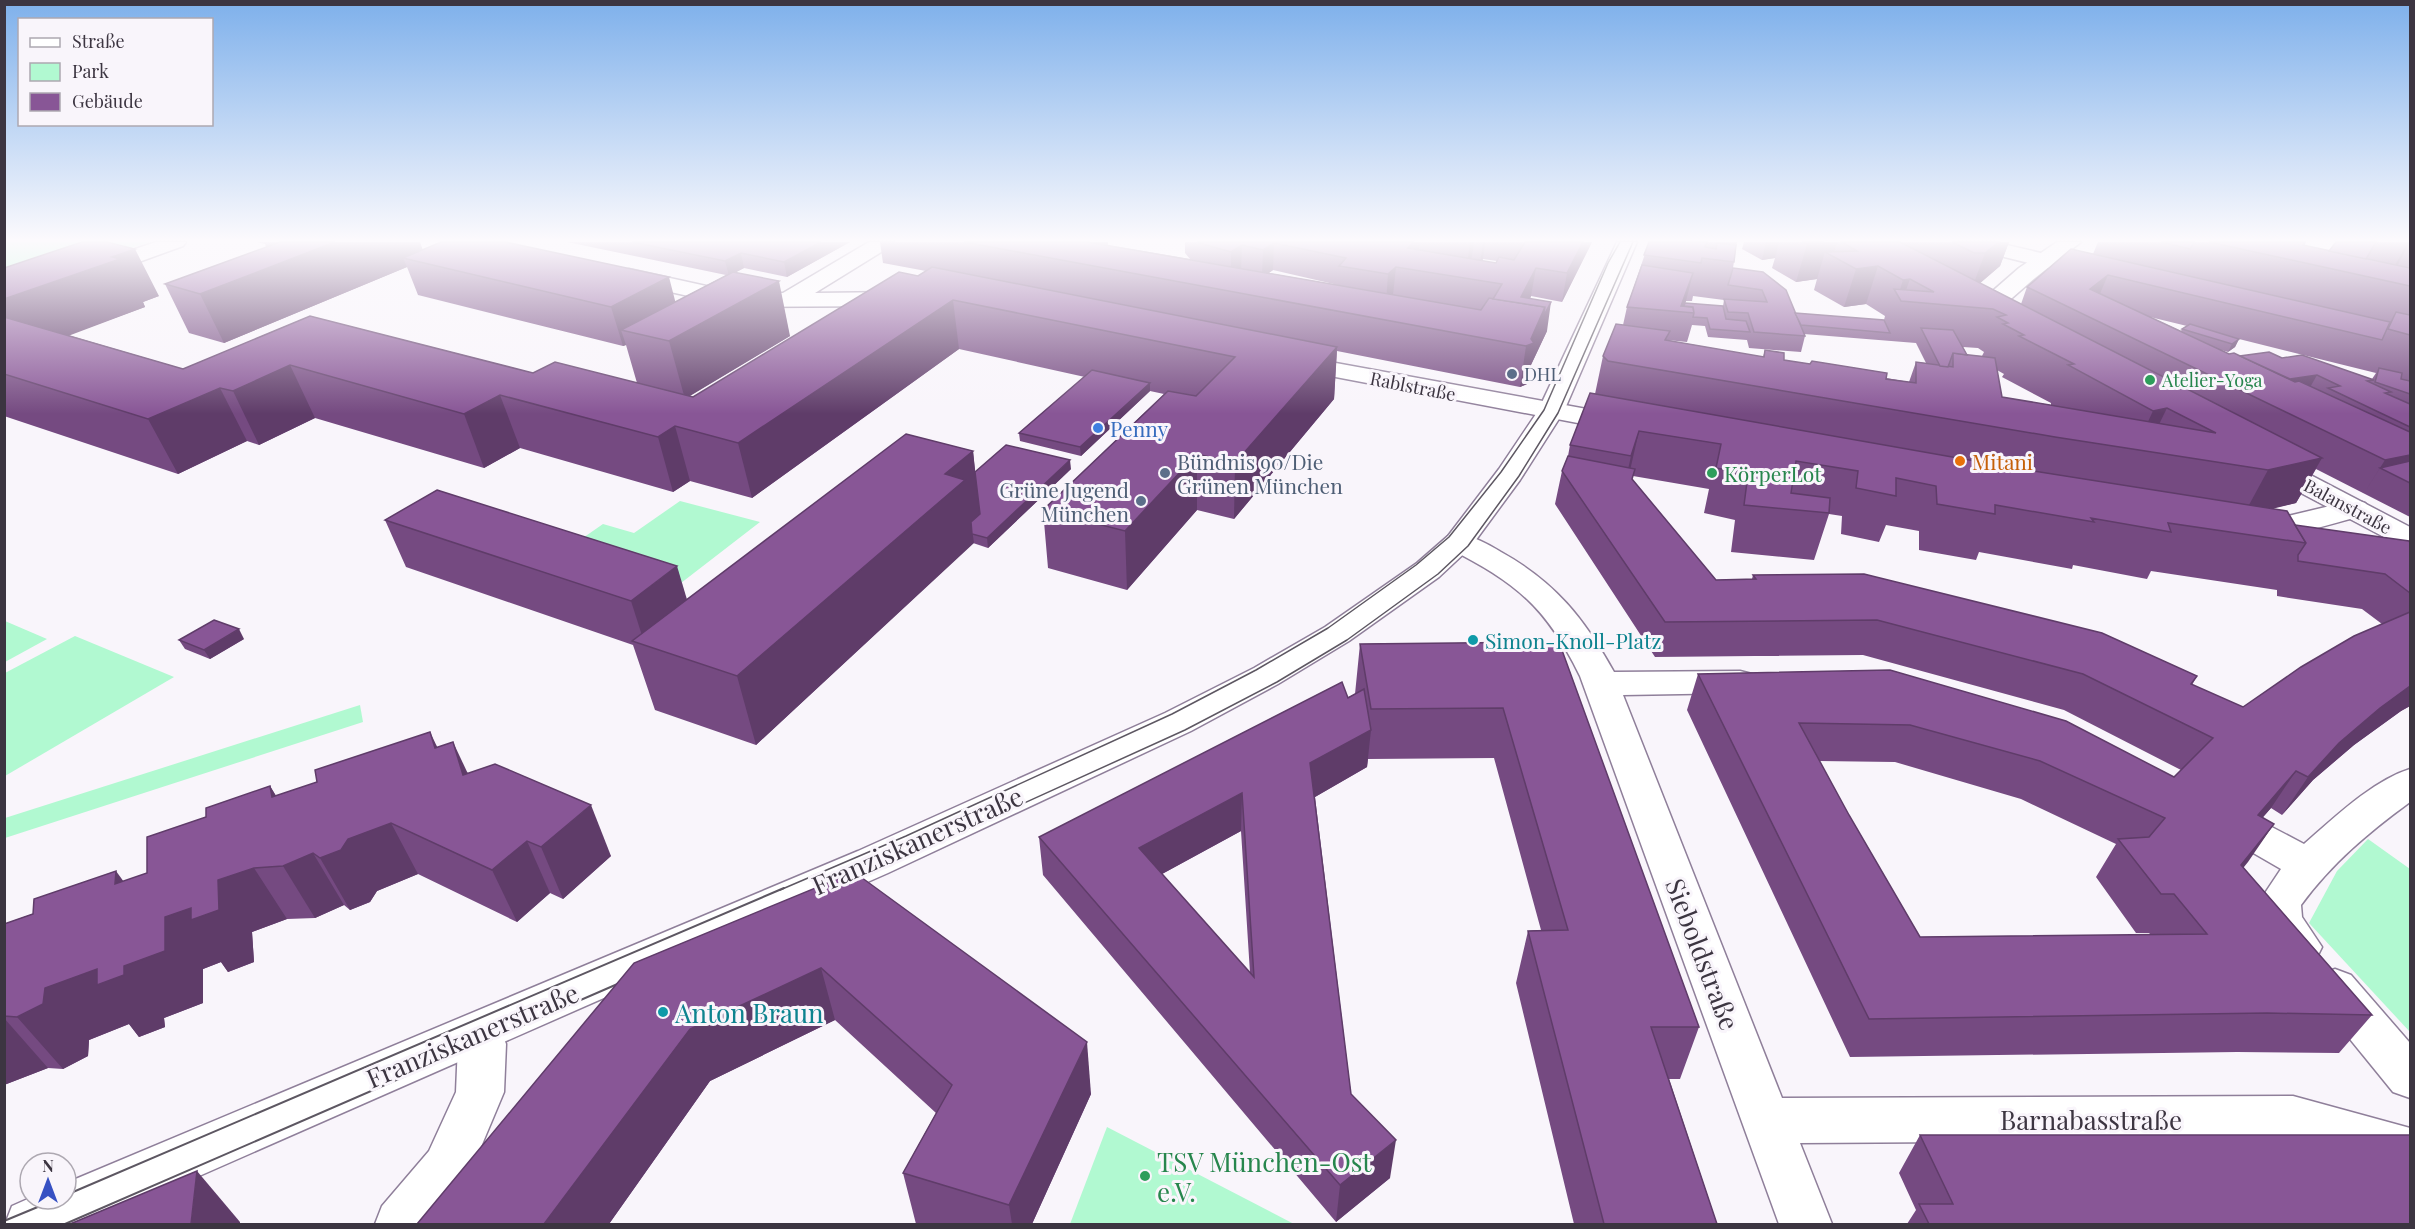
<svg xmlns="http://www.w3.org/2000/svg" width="2415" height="1229" font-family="'Playfair Display',serif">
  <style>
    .green { fill: #b1f9d1 }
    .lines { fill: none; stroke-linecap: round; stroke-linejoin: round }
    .minor-casing { stroke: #8f7f9a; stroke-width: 3 }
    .tertiary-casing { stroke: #8f7f9a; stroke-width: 3 }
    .secondary-casing { stroke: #8f7f9a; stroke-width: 3 }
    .minor { fill: #fff; fill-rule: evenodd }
    .tertiary { fill: #fff; fill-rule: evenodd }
    .secondary { fill: #fff; fill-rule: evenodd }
    .tram-far1 { stroke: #5d5762; stroke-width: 1.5 }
    .tram { stroke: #5d5762; stroke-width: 2 }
    .wall { fill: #754a81; fill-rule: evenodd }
    .shaded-wall { fill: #5f3c69 }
    .building { fill: #885696; stroke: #5f3c69; stroke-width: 1.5; fill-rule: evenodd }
    .service-dot { fill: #5c6f8a; stroke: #f9f5fb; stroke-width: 2 }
    .leisure-dot { fill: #2e9e5b; stroke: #f9f5fb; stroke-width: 2 }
    .shop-dot { fill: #3f7fe0; stroke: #f9f5fb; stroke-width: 2 }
    .food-dot { fill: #e8710a; stroke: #f9f5fb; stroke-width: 2 }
    .culture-dot { fill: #0f9aa8; stroke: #f9f5fb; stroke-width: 2 }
    .labels { text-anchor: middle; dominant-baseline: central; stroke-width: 6; stroke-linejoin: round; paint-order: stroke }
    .far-service-label { font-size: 18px; fill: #4e5e75; stroke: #f9f5fb; text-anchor: start }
    .far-leisure-label { font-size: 18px; fill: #27864d; stroke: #f9f5fb; text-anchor: start }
    .far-street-label { font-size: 18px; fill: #3c3541; stroke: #f9f5fb }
    .shop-label { font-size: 21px; fill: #366cbe; stroke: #f9f5fb; text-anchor: start }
    .service-label { font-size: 21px; fill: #4e5e75; stroke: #f9f5fb; text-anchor: start }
    .food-label { font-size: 21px; fill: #c56008; stroke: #f9f5fb; text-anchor: start }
    .leisure-label { font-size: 21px; fill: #27864d; stroke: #f9f5fb; text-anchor: start }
    .culture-label { font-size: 21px; fill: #0d838f; stroke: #f9f5fb; text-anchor: start }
    .near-street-label { font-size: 26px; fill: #3c3541; stroke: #f9f5fb }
    .near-culture-label { font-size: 26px; fill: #0d838f; stroke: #f9f5fb; text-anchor: start }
    .near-leisure-label { font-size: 26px; fill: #27864d; stroke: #f9f5fb; text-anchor: start }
  </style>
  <rect width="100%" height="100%" fill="#f9f5fb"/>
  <g class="green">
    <polygon points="5,242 149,242 5,289"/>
    <polygon points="680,501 760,522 681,583 567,549 603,524 634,533"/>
    <polygon points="5,621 47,639 5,662"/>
    <polygon points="75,636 174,677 5,776 5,673"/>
    <polygon points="360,705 363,722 5,838 5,818"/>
    <polygon points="2368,839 2410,869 2410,1032 2309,923 2337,871"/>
    <polygon points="1107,1127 1294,1224 1070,1224"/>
  </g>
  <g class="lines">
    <g class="minor-casing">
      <g id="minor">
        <polygon points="156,242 186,242 183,246 103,275 95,276 87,275 84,270 87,265"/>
        <polygon points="869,242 894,242 891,246 815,293 898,292 906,294 909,299 906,304 898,306 738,307 621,281 618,276 621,271 629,269 738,293 783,293"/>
        <polygon points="2057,242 2081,242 2035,278 1988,319 1980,321 1972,319 1968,314 1972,309 2019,268"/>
        <polygon points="1292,355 1625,416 1634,418 1638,424 1634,430 1625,432 1283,367 1280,362 1283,357"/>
        <path d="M2355,500l10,3 5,6 -5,6c-36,9 -91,29 -127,20l-4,-6 4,-6 50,-7z"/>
        <path d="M1459,533c15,4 29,11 42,19 54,30 83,66 113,120l126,-1 12,3 6,8 -6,8 -12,3 -117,2 159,403 511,-2 117,32v46l-117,-34 -493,3 32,81h-53l-199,-548c-34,-69 -63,-93 -132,-128l-4,-6 4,-6z"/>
        <path d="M2410,769v33c-41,30 -78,61 -109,103l1,12 20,30 -6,12 -16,6 -16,-6 -25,-38v-19l22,-33 -45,-26 -6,-10 6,-10 14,-5 14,5 40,21c30,-26 68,-63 106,-75z"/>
        <polygon points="2335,969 2351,975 2410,1043 2410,1098 2393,1092 2319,1001 2312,988 2319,975"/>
        <polygon points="479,1012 496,1018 506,1044 504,1092 465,1185 434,1224 375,1224 382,1206 429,1151 456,1092 458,1044 456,1032 462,1018"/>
      </g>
    </g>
    <g class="tertiary-casing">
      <polygon id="tertiary" points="2266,455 2276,457 2410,527 2410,548 2399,545 2256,469 2252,463 2256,457"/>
    </g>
    <g class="secondary-casing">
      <g id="secondary">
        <polygon points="1617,242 1637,242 1564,411 1520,480 1470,548 1439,577 1349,641 1278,684 1191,731 888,873 90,1224 5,1224 12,1206 30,1198 66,1199 66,1183 858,851 1165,713 1254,668 1325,627 1417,563 1448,536 1499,469 1538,411"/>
        <polygon points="1957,242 1994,242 2105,268 2108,273 2105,278 2097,280 1960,246"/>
      </g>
    </g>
    <use href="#minor" class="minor"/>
    <use href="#tertiary" class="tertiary"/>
    <use href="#secondary" class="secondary"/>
    <g class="tram-far1">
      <polyline points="846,884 1185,730 1277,682 1347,640 1438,574 1468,546 1519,476 1558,413 1633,242"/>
      <polyline points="780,890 906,836 1172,714 1256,670 1328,628 1416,565 1449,537 1501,472 1544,410 1608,263 1620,242"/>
    </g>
    <g class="tram">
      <polyline points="66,1195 784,888"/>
      <polyline points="4,1221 57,1199"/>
      <polyline points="65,1224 629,979"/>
    </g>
  </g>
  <g class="wall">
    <path d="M257,242h163l2,8 253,52 51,-27 -159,-33h283l-63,35 -43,-9 -8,4 54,64 -101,60 4,1 233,-126 -43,-8 -3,-21h230h-2v3l82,14 -5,-6v-11h407l-30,60 -31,-6 -1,3 17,32 -17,36 -3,17 -7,3 -183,-36 -3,48 -100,120 -37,-9 -70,80 -79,-22 -5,-58 121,-116 -14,-3 -69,65 -61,-15 -1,-8 66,-56 -126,-28 -207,149 -62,-17 -17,11 -153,-44 -36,20 -169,-50 -56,27 -12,-4 -69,33 -174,-58v-148l155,28 -16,6 2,5 -77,28 115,34 127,-53 223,57 104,10 -11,-38 -3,1 -205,-51 -11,-28 -183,76 -35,-10 -24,-49 101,-37 -1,-3zM1483,259l14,2 -1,2 -14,-2zM1273,270l65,15 -69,-12z"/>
    <path d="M1649,242h88l-4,26 62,45 89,7 1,-4 -19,-12 -22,3 -30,-17 3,-11 -21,3 -24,-14 3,-10 -13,2 -20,-11 2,-7h265l-9,24 -20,17 41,21 6,-17 66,-33 5,-12h208l-2,4 25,5 7,-9h74v275l-94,-48 -20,34 -23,5 22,17 115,18v163l-9,5 -47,34 -41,35 -31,35 -11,-7 -9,10 12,6 -31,43 129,148 -33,38 -102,-1 -387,5 -163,-347 11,-36 476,103 7,-7 -117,-60 -201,-55 -208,2 -100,-153 7,-33 6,-15 2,-11 25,-51 8,-38 20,-31 4,-18zM1693,296l31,4 -1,6 -38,-3 1,-2h6zM2150,317l37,9 -5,3 -1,2zM1692,325l13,1 3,11 39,3 2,8 52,4 4,-16 -1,-2 112,9 10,20 -10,-1 -7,20 -125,-22 -19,-10 -2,7 -96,-17 20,2zM2239,339l137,34 -4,6 -90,-21 -42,-2 -11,-2 -8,-4 7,2 7,-5zM1963,347l15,1 6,4 -2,4 -15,-1zM1997,370l7,4 -2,3 49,26v2l-49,-8zM1633,476l76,13 -5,24 31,7 -4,32 83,8 15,-46 13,2 -1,18 38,8 7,-17 33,6v19l57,10 3,-8 93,17 1,-4 74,14 4,-8 126,19v6l85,13 20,15 -139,83 -51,-22 5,-9 -444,-101 -1,4 -36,1 -84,-101zM1819,761l76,1 126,37 95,45 -20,33 40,56h13l2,2 -231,2 -71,-122z"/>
    <polygon points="973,451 975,472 1071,469 988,548 973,543 756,745 655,710 633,645 406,567 385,520 687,599"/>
    <polygon points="244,639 210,659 185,649 179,640"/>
    <path d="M1559,642l140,385 -19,52h-11l48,145h-143l-58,-241 12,-52 13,-1 -47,-172 -126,1 -1,8 -52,30 36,297 39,84 -54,44 -293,-347 -4,-38 316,-143 5,-50zM1241,831l9,142 -88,-99z"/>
    <polygon points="438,747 468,773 611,856 563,899 550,893 517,922 418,874 377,891 370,902 350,910 344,905 315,918 287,919 252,932 254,962 228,972 221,962 203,969 203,1003 164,1018 165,1027 139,1037 129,1024 89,1040 88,1056 63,1069 48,1068 4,1085 4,924 147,873 206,817 270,786 276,796"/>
    <polygon points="854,872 1091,1094 1032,1224 916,1224 903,1173 936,1113 835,1020 710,1081 609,1224 417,1224"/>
    <polygon points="1920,1135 2410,1224 1907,1224 1916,1210 1899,1173"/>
  </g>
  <g class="shaded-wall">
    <polygon points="335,242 420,242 426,259 403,258 407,267 224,343 200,294"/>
    <polygon points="821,242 850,242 787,277 784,262"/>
    <polygon points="1076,242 1110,242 1108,242 1108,248"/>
    <polygon points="1413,242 1420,242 1418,260 1408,248"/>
    <polygon points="1470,242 1474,242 1471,263 1467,268"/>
    <polygon points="1483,242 1485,242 1483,259 1480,264"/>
    <polygon points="1583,242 1592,242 1562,302 1567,273"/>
    <polygon points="1766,242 1779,242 1775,258 1762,260"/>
    <polygon points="1824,242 1837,242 1833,256 1825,252 1817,279 1796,282 1807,244"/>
    <polygon points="1999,242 2009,242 2000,266 1971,291 1985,253"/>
    <polygon points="2408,242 2410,242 2395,270 2386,281"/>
    <polygon points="1274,243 1273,270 1262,277 1263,250"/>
    <polygon points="1242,245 1241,272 1231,279 1231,252"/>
    <polygon points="135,249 159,296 143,302 145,307 7,359 4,355 4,299 112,257"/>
    <polygon points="741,253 744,268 729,276 725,261"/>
    <polygon points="1878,266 1866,304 1844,307 1856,269"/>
    <polygon points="1396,267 1393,295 1386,303 1388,274"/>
    <polygon points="1536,268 1531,296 1523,314 1521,297"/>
    <polygon points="1693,273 1686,301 1682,312 1681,306"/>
    <polygon points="2108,275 2096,303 2090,289"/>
    <polygon points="669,277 679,316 621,330 626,345 623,346 611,307"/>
    <polygon points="1910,279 1902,301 1898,296 1903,280"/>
    <polygon points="779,281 790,336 685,399 669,341"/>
    <polygon points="953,300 959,349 752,498 738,443"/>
    <polygon points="1551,302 1547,331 1530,367 1527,384 1520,387 1526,346 1531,339 1545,307"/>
    <polygon points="2239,339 2235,347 2228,352 2232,344"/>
    <polygon points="1337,347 1334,399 1234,519 1235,463"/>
    <polygon points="290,365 315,418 259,445 233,391"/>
    <polygon points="2317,375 2308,391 2271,382"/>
    <polygon points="1150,383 1150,391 1081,456 1080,447"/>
    <polygon points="220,388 247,441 178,474 148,419"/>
    <polygon points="500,395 520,448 484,468 464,414"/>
    <polygon points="2167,408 2146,451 2135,449 2153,411"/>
    <polygon points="675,426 690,481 673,492 658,437"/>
    <polygon points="1639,431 1629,475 1621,501 1631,456"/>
    <polygon points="973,451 980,514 971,522 974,543 756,745 737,676 945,474"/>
    <polygon points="1197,454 1197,510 1127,590 1125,531"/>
    <polygon points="2410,455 2410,483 2380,468 2364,493 2385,460"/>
    <polygon points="2322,458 2296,503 2243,516 2268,470"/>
    <polygon points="1070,460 1071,469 988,548 987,538"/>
    <polygon points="677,566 691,613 645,645 631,601"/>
    <polygon points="239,629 244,639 210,659 204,650"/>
    <polygon points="2410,686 2410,706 2401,711 2354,745 2313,780 2282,815 2308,777 2339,743 2380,708"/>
    <polygon points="1371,730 1367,767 1308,801 1310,763"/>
    <polygon points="430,732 454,782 435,748"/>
    <polygon points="453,742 477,793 463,775"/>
    <polygon points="2296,771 2271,808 2232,853 2258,815"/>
    <polygon points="270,786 301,837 272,797"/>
    <polygon points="1242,793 1241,831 1140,886 1139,848"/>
    <polygon points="591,805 611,856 563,899 541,847"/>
    <polygon points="391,823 418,874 377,891 370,902 350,910 320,858 348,839"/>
    <polygon points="2274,824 2248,862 2215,903 2241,865"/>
    <polygon points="527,841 550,893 517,922 492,870"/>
    <polygon points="313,853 344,905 315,918 283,866"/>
    <polygon points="254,868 287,919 252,932 254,962 228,972 221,962 203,969 203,1003 164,1018 165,1027 139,1037 129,1024 89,1040 88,1056 63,1069 17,1017 45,988 97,969 124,966 165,917 218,880"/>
    <polygon points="116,871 153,922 115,884"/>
    <polygon points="821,968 835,1020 710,1081 609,1224 544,1224 690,1029"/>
    <polygon points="4,1018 48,1068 4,1085"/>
    <polygon points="1087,1042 1091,1094 1032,1224 1012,1224 1009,1205"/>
    <polygon points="1396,1140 1390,1178 1336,1222 1340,1185"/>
    <polygon points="197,1171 240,1222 240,1224 191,1224"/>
  </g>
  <g class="building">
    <polygon points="82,242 107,242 135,249 112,257 120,259 4,299 4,268"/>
    <polygon points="280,242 335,242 200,294 165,284"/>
    <polygon points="441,242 505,242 669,277 611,307 403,258"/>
    <polygon points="632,242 821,242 784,262 741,253 725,261"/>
    <polygon points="964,242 1087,242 1481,310 1489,298 1545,307 1531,339 1534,343 1526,346"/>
    <polygon points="1198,242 1413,242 1408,248 1496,263 1499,257 1514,260 1525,242 1583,242 1567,273 1536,268 1521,297 1551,302 1543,317 1545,307 1493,299 1502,284 1396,267 1388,274 1339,266 1346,258 1274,243 1263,250 1242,245 1231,252 1199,243"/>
    <polygon points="1649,242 1707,242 1705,247 1716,249 1717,243 1736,245 1734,262 1702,258 1701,263 1644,255"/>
    <polygon points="1802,242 1824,242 1807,244"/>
    <polygon points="1842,242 1900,242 2322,458 2268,470 2055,437 1608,361 1603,356 1616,324 1670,331 1665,340 1764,357 1765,350 1784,353 1784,360 1810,364 1812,361 1887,373 1886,379 1916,383 1916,362 1953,367 1953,353 1995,358 2002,397 2216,433 2167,408 2153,411 2068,365 2074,364 2019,336 2024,335 2003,324 2008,323 1997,317 2006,315 1993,309 1901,301 1894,289 1934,292 1910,279 1903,280 1878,266 1856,269 1825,252 1857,251"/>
    <polygon points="1952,242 1999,242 1985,253 1974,253"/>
    <polygon points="2161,242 2194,242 2190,249"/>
    <polygon points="2209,242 2305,242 2303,245 2410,268 2410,286"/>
    <polygon points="2336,242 2376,242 2366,259 2329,251"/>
    <polygon points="2071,249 2390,322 2382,340 2108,275 2090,289 2229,354 2234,353 2295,382 2299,381 2410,432 2410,455 2385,460 2027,287"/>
    <polygon points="1642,265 1693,273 1681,306 1693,307 1694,313 1627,307"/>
    <polygon points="932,267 1337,347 1235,463 1197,454 1125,531 1043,510 1168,391 1196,396 1235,357 953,300 738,443 675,426 658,437 500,395 464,414 290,365 233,391 220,388 148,419 4,374 4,317 183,369 310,316 533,373 555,362 693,397 899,272 918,276"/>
    <polygon points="1733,268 1763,272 1786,290 1805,336 1754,332 1748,313 1728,312 1724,299 1767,302 1762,290 1728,285"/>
    <polygon points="733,272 779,281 669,341 621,330"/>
    <polygon points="1685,303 1723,306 1726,319 1746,321 1750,332 1710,329 1707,318 1693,317 1694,313 1693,307 1684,306"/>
    <polygon points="2396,312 2410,315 2410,335 2388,329"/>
    <polygon points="1795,313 1884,320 1890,333 1801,325"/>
    <polygon points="2190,324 2239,339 2232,344 2182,329"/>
    <polygon points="1921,328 1953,330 1967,355 1953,353 1948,367 1940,366"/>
    <polygon points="2269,352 2282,358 2302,355 2374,380 2367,381 2391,392 2385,393 2410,404 2410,427 2328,388 2340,386 2317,375 2290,379 2240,356"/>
    <polygon points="2379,368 2402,373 2401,379 2410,381 2410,394 2375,382"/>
    <polygon points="1092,370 1150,383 1080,447 1019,433"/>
    <polygon points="1590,393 2009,467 2287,511 2306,543 2168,523 2171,532 2091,518 2094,522 1995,505 1995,514 1937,504 1936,486 1896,478 1896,496 1856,488 1858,471 1796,461 1791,493 1830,498 1829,513 1744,505 1748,474 1716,468 1721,444 1639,431 1631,456 1570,445"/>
    <polygon points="906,434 973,451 945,474 965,480 737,676 632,641"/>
    <polygon points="1006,445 1070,460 987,538 972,534 971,522 980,514 975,472"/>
    <path d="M1568,456l67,13 -3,10 84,101 40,-1 -3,-4 111,-1 238,59 95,43 -6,8 52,23 58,-40 53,-31 56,-24v74l-30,22 -41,35 -31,34 -12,-6 -38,44 16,9 -33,41 131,150 -105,-2 -398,6 -171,-345 192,-4 176,51 108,56 39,-39 -130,-64 -206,-54 -212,2 -103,-151zM1799,723l111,2 130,36 125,57 -16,19 -31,2 43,55h13l33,40 -287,3 -71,-122z"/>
    <polygon points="2410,461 2410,483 2380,468"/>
    <polygon points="437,490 677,566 631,601 385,520"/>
    <polygon points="2295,525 2409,541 2410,543 2410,593 2385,574 2298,561 2298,555 2306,543"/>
    <polygon points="214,620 239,629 204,650 179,640"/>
    <polygon points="1559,642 1699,1027 1651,1027 1717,1224 1604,1224 1528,931 1568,930 1503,708 1371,709 1360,644"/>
    <path d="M1342,682l6,16 16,-9 7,41 -61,33 41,331 45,46 -56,45 -301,-348zM1242,793l12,184 -115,-129z"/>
    <polygon points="430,732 435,748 453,742 463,775 495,764 591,805 541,847 527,841 492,870 391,823 348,839 341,850 320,858 313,853 283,866 254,868 218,880 219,910 191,920 191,908 165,917 165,951 124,966 124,975 97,985 97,969 45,988 43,1004 17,1017 4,1016 4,924 33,914 34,899 116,871 115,884 147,873 147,837 206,817 206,808 270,786 272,797 317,782 315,770"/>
    <polygon points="854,872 1087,1042 1009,1205 903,1173 952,1085 821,968 690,1029 544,1224 417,1224 634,963"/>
    <polygon points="1920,1135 2410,1135 2410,1224 1929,1224 1919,1204 1953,1204"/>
    <polygon points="197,1171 191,1224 70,1224"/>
  </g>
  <linearGradient id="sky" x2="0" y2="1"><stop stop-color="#7eb0eb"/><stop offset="0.58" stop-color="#fcfafd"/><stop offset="1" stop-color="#fcfafd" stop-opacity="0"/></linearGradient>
  <rect width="2415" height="414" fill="url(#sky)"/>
  <g class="service-dot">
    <circle cx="1512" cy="374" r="6"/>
    <circle cx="1165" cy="473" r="6"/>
    <circle cx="1141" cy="501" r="6"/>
  </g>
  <g class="leisure-dot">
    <circle cx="2150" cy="380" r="6"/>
    <circle cx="1712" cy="473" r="6"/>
    <circle cx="1145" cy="1176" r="6"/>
  </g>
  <circle class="shop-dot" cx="1098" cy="428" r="6"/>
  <circle class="food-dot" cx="1960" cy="461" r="6"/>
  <g class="culture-dot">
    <circle cx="1473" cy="640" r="6"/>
    <circle cx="663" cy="1012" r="6"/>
  </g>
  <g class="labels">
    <g class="far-service-label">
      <text x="1524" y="374">DHL</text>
    </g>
    <g class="far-leisure-label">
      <text x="2162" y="380">Atelier-Yoga</text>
    </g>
    <g class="far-street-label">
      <text transform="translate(1413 386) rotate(11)">Rablstraße</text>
      <text transform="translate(2348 506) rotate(28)">Balanstraße</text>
    </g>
    <g class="shop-label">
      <text x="1110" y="428">Penny</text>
    </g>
    <g class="service-label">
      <text x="1177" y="461">Bündnis 90/Die<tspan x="1177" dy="24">Grünen München</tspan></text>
      <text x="1129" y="489" text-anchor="end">Grüne Jugend<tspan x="1129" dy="24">München</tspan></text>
    </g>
    <g class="food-label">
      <text x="1972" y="461">Mitani</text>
    </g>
    <g class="leisure-label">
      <text x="1724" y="473">KörperLot</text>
    </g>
    <g class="culture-label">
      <text x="1485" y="640">Simon-Knoll-Platz</text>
    </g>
    <g class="near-street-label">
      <text transform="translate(917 840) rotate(-24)">Franziskanerstraße</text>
      <text transform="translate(1703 954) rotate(69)">Sieboldstraße</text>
      <text transform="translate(472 1035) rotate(-23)">Franziskanerstraße</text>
      <text x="2091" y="1119">Barnabasstraße</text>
    </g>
    <g class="near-culture-label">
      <text x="675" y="1012">Anton Braun</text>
    </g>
    <g class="near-leisure-label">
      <text x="1157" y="1161">TSV München-Ost<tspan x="1157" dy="30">e.V.</tspan></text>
    </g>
  </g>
  <rect width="2415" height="1229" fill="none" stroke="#3c3541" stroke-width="12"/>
  <rect x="18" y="18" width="195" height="108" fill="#f9f5fb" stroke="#ada8b1" stroke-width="1.5"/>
  <rect x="30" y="38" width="30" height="9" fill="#ffffff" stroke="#ada8b1" stroke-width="1.5"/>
  <text x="72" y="48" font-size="18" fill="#3c3541">Straße</text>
  <rect x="30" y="63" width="30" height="18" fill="#b1f9d1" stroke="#ada8b1" stroke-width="1.5"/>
  <text x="72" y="78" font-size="18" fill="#3c3541">Park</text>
  <rect x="30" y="93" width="30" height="18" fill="#885696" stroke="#ada8b1" stroke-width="1.5"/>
  <text x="72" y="108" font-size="18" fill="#3c3541">Gebäude</text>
  <g transform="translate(48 1181)"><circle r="28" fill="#f9f5fb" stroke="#ada8b1" stroke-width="1.5"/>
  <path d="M0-4.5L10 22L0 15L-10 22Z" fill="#3751c3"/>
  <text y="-9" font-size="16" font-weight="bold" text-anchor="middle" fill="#3c3541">N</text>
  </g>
</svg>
